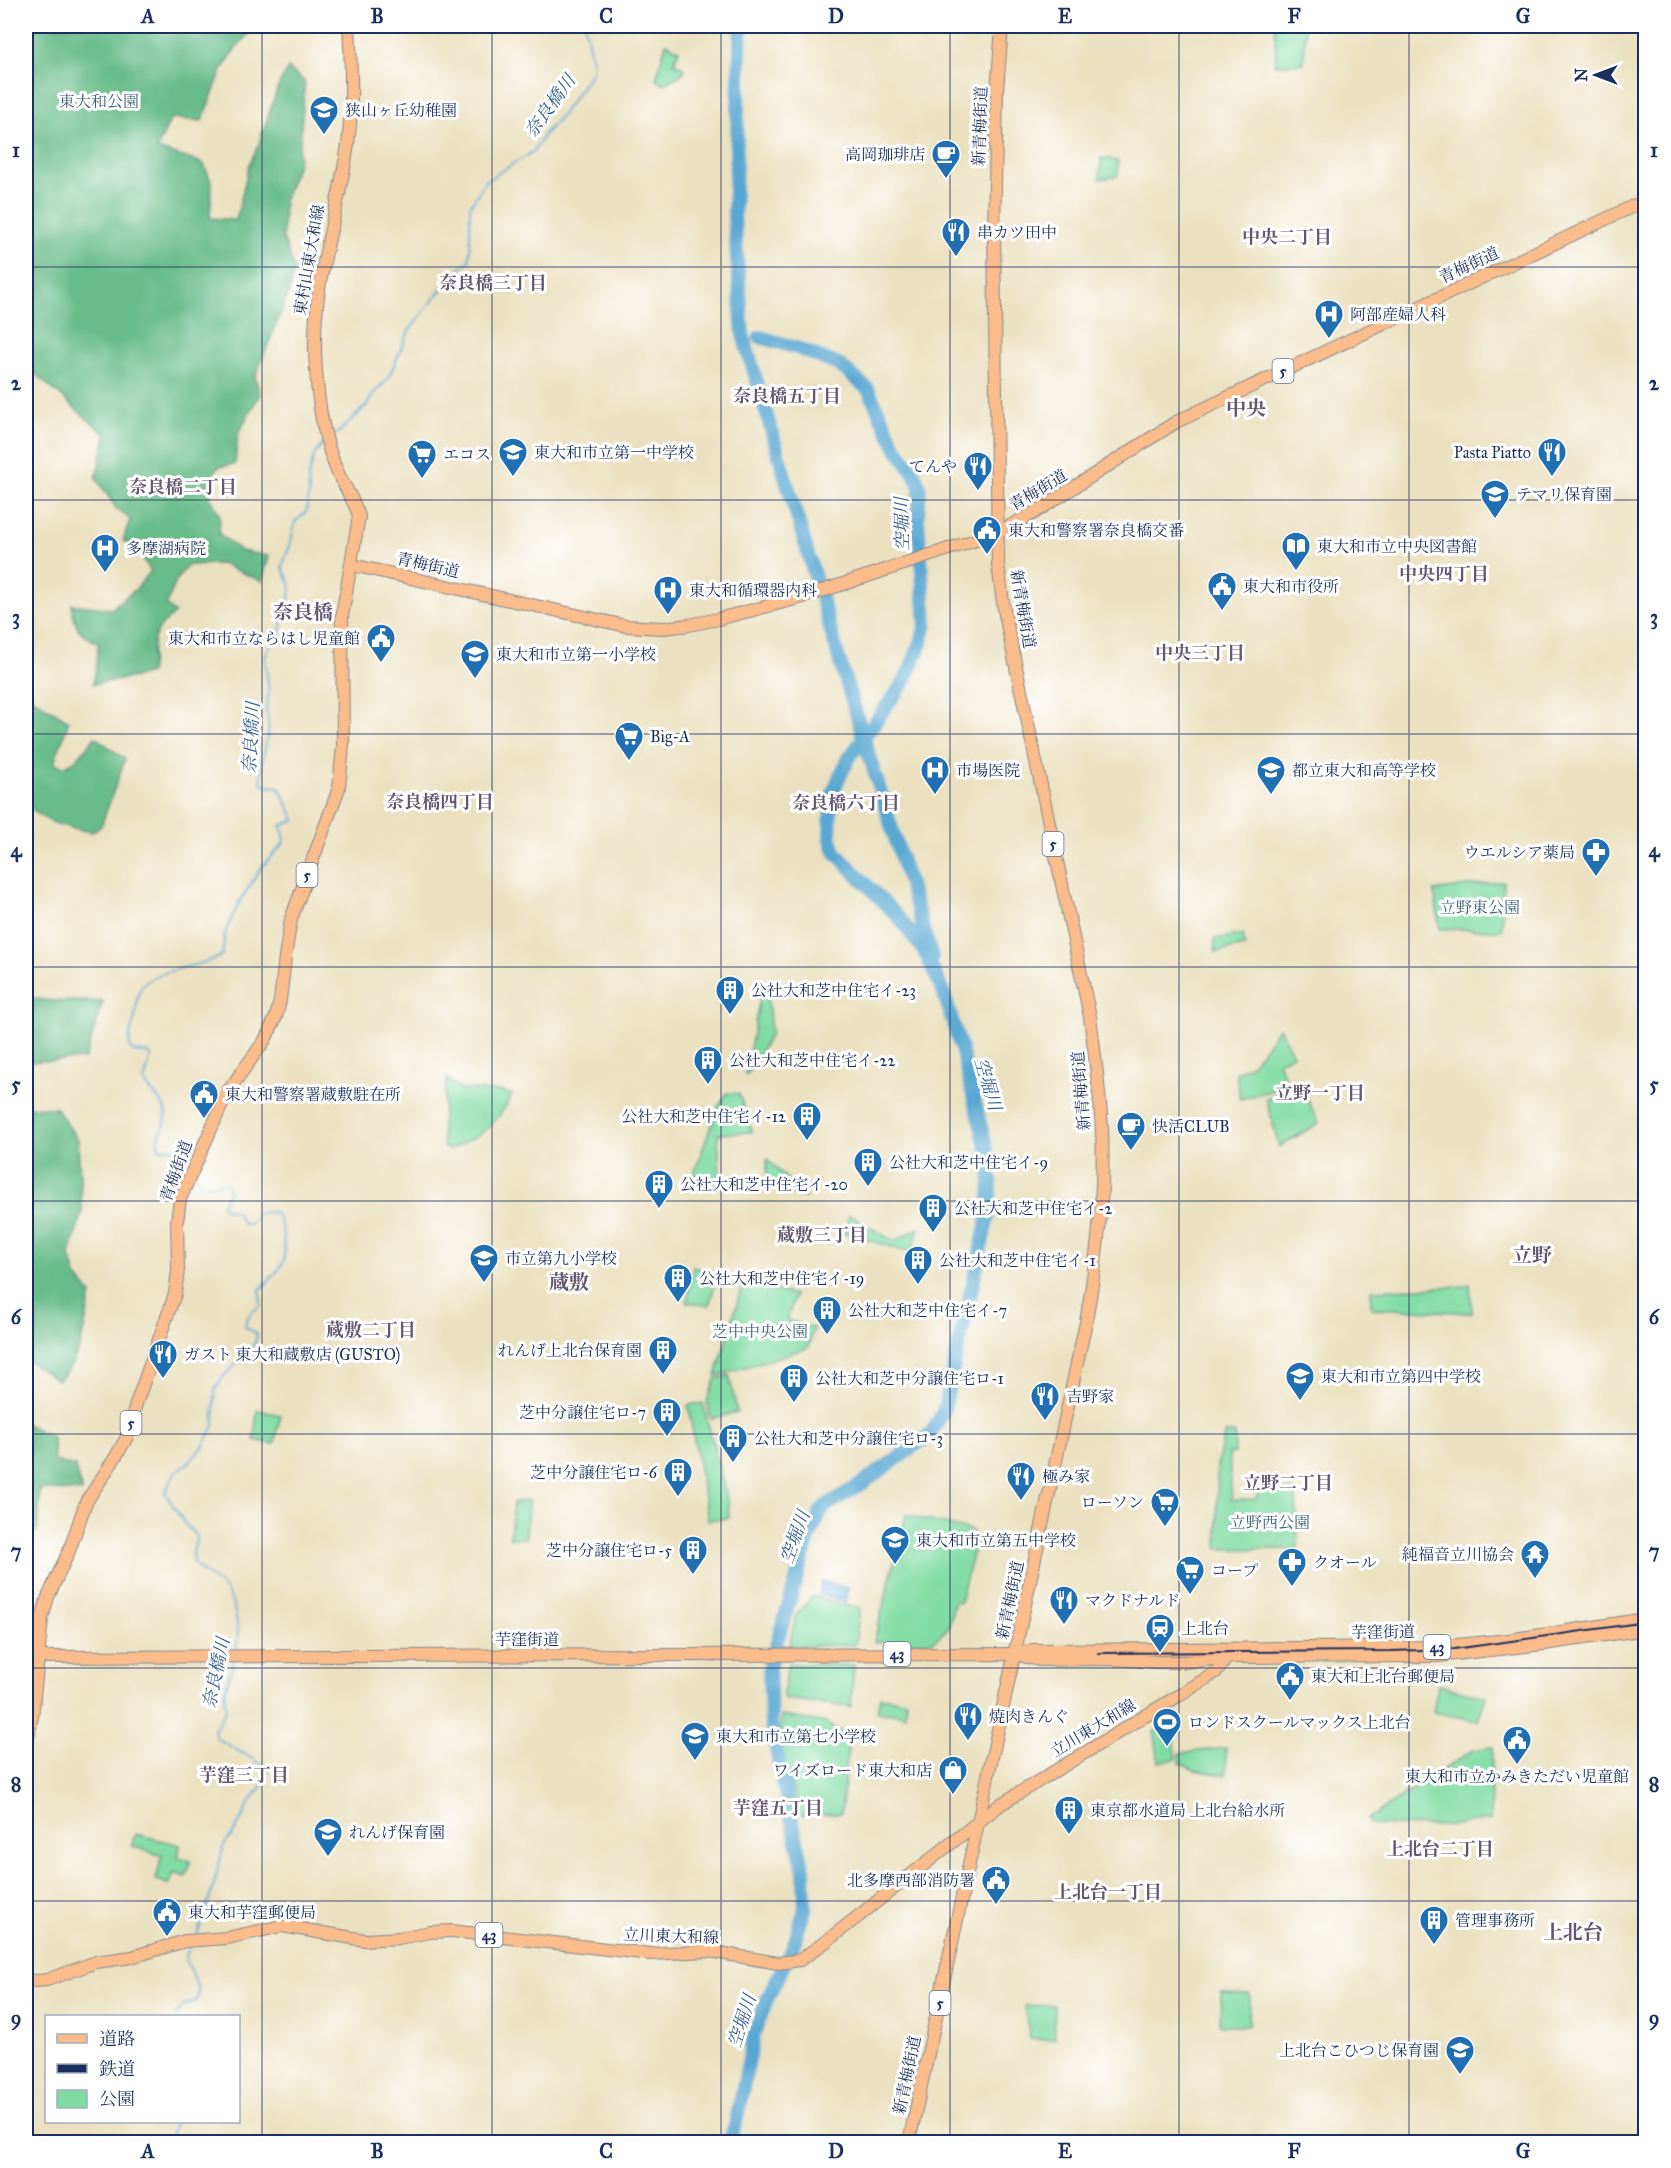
<svg xmlns="http://www.w3.org/2000/svg" width="1671" height="2168" font-family="'IM FELL Great Primer','Noto Serif JP',serif">
  <style>
    .green { fill: #81dca3; stroke: #4e8680; stroke-width: 1.5 }
    .forest { fill: #68bc89; stroke: #427674; stroke-width: 1.5 }
    .water { fill: #58a7d2; stroke: #3a6b98; stroke-width: 1.5 }
    .lines { fill: none; stroke-linecap: round; stroke-linejoin: round }
    .stream { stroke: #58a7d2; stroke-width: 2 }
    .river { stroke: #58a7d2; stroke-width: 14 }
    .major-casing { stroke: #83888f; stroke-width: 14 }
    .major { stroke: #fabc8b; stroke-width: 12 }
    .rail { stroke: #1b2f5e; stroke-width: 2 }
    .grid { fill: none; stroke: #1b2f5e; stroke-width: 1.5; stroke-opacity: 0.55 }
    .labels { text-anchor: middle; dominant-baseline: central; stroke-width: 6; stroke-linejoin: round; paint-order: stroke }
    .shield { fill: #fff; stroke: #5f6d8e; stroke-width: 1.5 }
    .shield-label { font-size: 15px; font-weight: bold; fill: #1b2f5e }
    .park-label { font-size: 16px; fill: #3a6373; stroke: #fff }
    .poi-label { font-size: 16px; fill: #1b2f5e; stroke: #fff; text-anchor: start }
    .street-label { font-size: 16px; fill: #1b2f5e; stroke: #fff }
    .water-label { font-size: 18px; font-style: italic; fill: #335f8c; stroke: #fff }
    .neighbourhood-label { font-size: 18px; font-weight: bold; fill: #65566f; stroke: #fff }
    .quarter-label { font-size: 20px; font-weight: bold; fill: #65566f; stroke: #fff }
    .neatline { fill: none; stroke: #1b2f5e; stroke-width: 2 }
    .grid-label { font-size: 20px; text-anchor: middle; font-weight: bold; fill: #1b2f5e }
  </style>
  <rect width="100%" height="100%" fill="#fff"/>
  <filter id="ink" filterUnits="userSpaceOnUse"><feTurbulence type="fractalNoise" baseFrequency=".0167" numOctaves="2"/><feDisplacementMap in="SourceGraphic" scale="12" xChannelSelector="R" yChannelSelector="G"/><feConvolveMatrix kernelMatrix="1 2 1 2 8 2 1 2 1" color-interpolation-filters="sRGB"/></filter>
  <filter id="wash" filterUnits="userSpaceOnUse"><feTurbulence type="fractalNoise" baseFrequency=".008" numOctaves="4" result="noise"/><feDisplacementMap in="SourceGraphic" scale="24" xChannelSelector="R" yChannelSelector="G"/><feGaussianBlur stdDeviation="1.35" result="paint"/><feColorMatrix in="noise" values="0 0 0 0 0 0 0 0 0 0 0 0 0 0 0 0 0 1.4 0 .05"/><feComposite in="paint" operator="in"/></filter>
  <g filter="url(#wash)">
    <rect width="100%" height="100%" fill="#ebe1c0"/>
    <g class="green">
      <polygon points="1275,26 1305,26 1304,63 1276,65"/>
      <polygon points="666,43 679,50 674,63 685,69 682,74 664,84 656,79"/>
      <polygon points="1101,158 1118,161 1118,176 1100,179"/>
      <polygon points="1503,881 1502,930 1440,929 1434,891"/>
      <polygon points="1243,934 1245,946 1216,952 1214,939"/>
      <polygon points="767,990 771,1033 747,1075 745,1075 761,992"/>
      <polygon points="1279,1028 1293,1055 1278,1062 1289,1086 1240,1099 1236,1073 1253,1063"/>
      <path d="M447,1078l14,12 39,1 12,4c-17,33 -30,40 -64,55l-5,-3 -1,-23z"/>
      <polygon points="1301,1085 1319,1123 1279,1147 1266,1099"/>
      <polygon points="727,1093 739,1094 752,1132 718,1134 720,1181 691,1182 717,1109"/>
      <polygon points="767,1159 806,1198 769,1187 767,1185"/>
      <polygon points="849,1215 888,1238 897,1240 919,1228 912,1253 844,1233"/>
      <polygon points="693,1267 718,1274 709,1306 687,1302"/>
      <polygon points="743,1282 795,1295 787,1320 814,1328 808,1348 716,1376"/>
      <polygon points="1470,1284 1472,1313 1371,1308 1371,1290 1466,1286"/>
      <polygon points="729,1375 737,1412 711,1419 707,1402 715,1379"/>
      <polygon points="703,1403 728,1503 729,1518 708,1520 688,1405"/>
      <polygon points="257,1410 281,1415 274,1444 254,1440"/>
      <polygon points="1225,1433 1235,1433 1235,1453 1229,1454 1232,1500 1256,1499 1258,1491 1296,1490 1298,1549 1218,1549 1217,1465"/>
      <polygon points="528,1500 526,1538 510,1538 513,1503"/>
      <polygon points="906,1515 972,1531 976,1539 960,1602 955,1601 948,1628 933,1642 874,1642"/>
      <polygon points="813,1596 837,1604 860,1608 855,1645 789,1646 796,1615"/>
      <polygon points="788,1664 854,1665 851,1707 786,1699 783,1695"/>
      <polygon points="1438,1685 1486,1697 1478,1721 1433,1712"/>
      <polygon points="880,1697 907,1701 905,1715 877,1711"/>
      <path d="M781,1716l47,7 7,8 15,1 -9,81 -39,3c-12,-32 -25,-66 -21,-100z"/>
      <polygon points="1172,1728 1177,1759 1159,1762 1154,1731"/>
      <polygon points="1492,1747 1490,1820 1448,1826 1371,1825 1368,1819 1473,1750"/>
      <polygon points="1226,1748 1226,1775 1194,1770 1180,1763 1180,1753"/>
      <polygon points="135,1834 180,1845 178,1858 191,1861 186,1876 174,1872 169,1885 156,1879 162,1856 132,1846"/>
      <polygon points="1221,1993 1250,1994 1249,2025 1220,2025"/>
      <polygon points="1054,2005 1055,2039 1030,2039 1024,2006"/>
    </g>
    <g class="forest">
      <path d="M26,26h229l-19,22 -14,22 -20,51 -31,-3 -14,31 46,14 9,20 -2,35 26,2 13,-55 9,-19 20,-59 10,-19 17,14 -7,82 -14,36 -1,38 11,31 -5,23 -34,85 5,17 -22,40 -3,30 -17,3 -10,14 2,15 10,20 -1,18 22,17 28,5 -7,25 -41,-17 -33,1 -10,12 -12,28 9,8c-29,24 -19,27 -25,60l-15,4 -42,7 4,-20 1,-21c-19,-9 -25,-16 -26,-39l39,5 25,-20 15,-18 -16,-23 -12,-7 7,-22 -14,-11 -20,-30 10,-43 -73,-63 -7,-10z"/>
      <path d="M26,694l43,27 -15,42 10,4 12,-7 19,-23 30,22 -24,67 -9,6c-24,-4 -54,-9 -66,-32z"/>
      <polygon points="26,917 29,917 33,945 26,948"/>
      <polygon points="26,997 53,1001 103,1001 85,1059 26,1062"/>
      <path d="M26,1107l30,1 22,32 4,72 -12,43 6,21 15,18c-5,26 -10,70 -33,86l-32,-20z"/>
      <polygon points="26,1424 53,1437 54,1461 75,1466 82,1492 40,1489 38,1529 26,1545"/>
    </g>
    <polygon class="water" points="822,1581 849,1588 845,1602 819,1595"/>
    <g class="lines">
      <g class="stream">
        <polyline points="330,438 338,433 367,405 374,393 388,379 409,331 454,273 469,261 470,251 470,206 486,181 534,151 545,133 561,116 592,72 593,65 585,26"/>
        <path d="M189,1168l-17,-21 -12,2c-7,-11 6,-20 6,-32 0,-17 -16,-23 -22,-36l7,-25 -3,-3 -15,-1c-7,-9 -2,-21 1,-31 3,-10 2,-23 6,-32 11,-21 66,-22 82,-34l4,-25 13,-27 22,-35 22,-24 2,-5 -4,-13 14,-6 -16,-33 -13,-1 -5,-4 1,-19 7,-35 -3,-18 3,-19 -4,-33 4,-10 9,-9 13,-47 -1,-9 -8,-16 9,-25 4,-20 11,-10 3,-19 -1,-15 6,-22 9,-13"/>
        <path d="M195,1175l8,10 24,-2 2,8 -7,13 3,5 11,3 8,12h6l8,-11 17,-1c5,7 7,14 8,23 5,33 -2,31 -23,55l1,15 -10,8 -5,7 -1,7 12,7 -1,6 -5,9 -28,28 -8,13 -1,36 -11,21 -16,17 -11,7 -11,22 20,31 12,13c-2,9 -7,18 -2,27 6,10 21,15 29,24 12,15 17,45 12,63"/>
        <polyline points="197,1936 213,1888 224,1845 235,1831 250,1802 266,1780 268,1771 263,1765 216,1738 214,1730 226,1710 224,1695 234,1660"/>
        <path d="M175,2016l7,-9 15,-7c5,-16 -8,-27 -12,-42l5,-12"/>
        <polyline points="170,2142 175,2122"/>
      </g>
      <g class="river">
        <polyline points="741,26 734,216 743,335 844,675 932,957"/>
        <polyline points="729,2142 736,2122 754,2034 767,1999 792,1949 805,1909 804,1870 782,1780 771,1723 769,1668 809,1538 821,1511 827,1505 863,1483 927,1437 933,1430 943,1413 989,1213 991,1182 986,1146 961,1049 943,991 924,951 900,919 835,852 830,836 831,798 839,778 849,758 905,681 921,643 926,624 918,520 920,487 914,473 895,446 868,389 839,365 797,348 760,337"/>
      </g>
    </g>
  </g>
  <g filter="url(#ink)">
    <g class="lines">
      <g class="major-casing">
        <g id="major">
          <polyline points="352,565 608,622 626,626 663,628 689,625 718,619 807,596 997,533 1034,513 1176,422 1646,200"/>
          <polyline points="1016,1654 1033,1650 1437,1647 1508,1640 1646,1619"/>
          <polyline points="38,1657 1015,1654 1039,1660 1115,1659 1155,1662 1184,1662 1233,1657 1438,1656 1544,1644 1646,1629"/>
          <path d="M26,1746l6,-29 10,-99 6,-21 21,-46 17,-49 29,-44 12,-21 9,-33 39,-110 3,-24 -1,-48 3,-23 48,-108 37,-51 11,-23 4,-16 5,-44 6,-38 48,-131 4,-43 -1,-129 17,-100c-5,-16 -15,-30 -22,-45 -13,-31 -19,-69 -21,-102 -7,-83 21,-146 32,-225 5,-40 3,-79 1,-118"/>
          <polyline points="26,1980 36,1981 47,1980 96,1962 132,1957 185,1941 227,1938 282,1926 365,1940 399,1938 430,1932 451,1931 650,1954 709,1951 778,1963 800,1960 828,1940 1001,1804 1204,1680 1217,1671 1227,1658"/>
          <path d="M909,2142l177,-820c11,-63 19,-128 16,-191 -2,-39 -7,-76 -12,-114l-86,-407 -6,-45 -4,-335 3,-139 5,-65"/>
        </g>
      </g>
      <use href="#major" class="major"/>
      <polyline class="rail" points="1098,1653 1391,1651 1454,1649 1646,1622"/>
    </g>
  </g>
  <path class="grid" d="M262,26v2116M492,26v2116M721,26v2116M950,26v2116M1179,26v2116M1409,26v2116M26,267h1620M26,500h1620M26,734h1620M26,967h1620M26,1201h1620M26,1434h1620M26,1668h1620M26,1901h1620"/>
  <defs>
    <g id="school-pin" transform="scale(1.5)"><path d="M0 17L-7.5 6A9.5 9.5 0 1 1 7.5 6Z" fill="#1f6fb2" stroke="#fff"/><path d="M0-5L7-2L0 1L-7-2ZM-4 1L0 2.5L4 1V4Q0 6-4 4Z" fill="#fff"/></g>
    <g id="cafe-pin" transform="scale(1.5)"><path d="M0 17L-7.5 6A9.5 9.5 0 1 1 7.5 6Z" fill="#1f6fb2" stroke="#fff"/><path d="M-5.5-4.5H6V0H3Q3 3.5 0 3.5H-2.5Q-5.5 3.5-5.5 0ZM3-3.2v2h1.7v-2ZM-6 4.5H4V6H-6Z" fill="#fff"/></g>
    <g id="restaurant-pin" transform="scale(1.5)"><path d="M0 17L-7.5 6A9.5 9.5 0 1 1 7.5 6Z" fill="#1f6fb2" stroke="#fff"/><path d="M-5-6h1v4h1v-4h1v4h1v-4h1v5L-1.5 .5V6h-2V.5L-5-1ZM5-6V6H3V1.5H1.5Q1.5-4 5-6Z" fill="#fff"/></g>
    <g id="hospital-pin" transform="scale(1.5)"><path d="M0 17L-7.5 6A9.5 9.5 0 1 1 7.5 6Z" fill="#1f6fb2" stroke="#fff"/><path d="M-5-5h3v3.5h4V-5h3V5h-3V1.5h-4V5h-3Z" fill="#fff"/></g>
    <g id="supermarket-pin" transform="scale(1.5)"><path d="M0 17L-7.5 6A9.5 9.5 0 1 1 7.5 6Z" fill="#1f6fb2" stroke="#fff"/><path d="M-6-5.5h2.5l.6 2H6L4.5 2H-2.5L-4.4-4H-6ZM-1.5 3.2a1.3 1.3 0 1 0 .1 0ZM3 3.2a1.3 1.3 0 1 0 .1 0Z" fill="#fff"/></g>
    <g id="civic-pin" transform="scale(1.5)"><path d="M0 17L-7.5 6A9.5 9.5 0 1 1 7.5 6Z" fill="#1f6fb2" stroke="#fff"/><path d="M-.6-6.5H3V-4.5H.6V-3L4-1V1h2V6H-6V1h2V-1L-.6-3ZM-1.2 2.5V6h2.4V2.5Z" fill="#fff"/></g>
    <g id="library-pin" transform="scale(1.5)"><path d="M0 17L-7.5 6A9.5 9.5 0 1 1 7.5 6Z" fill="#1f6fb2" stroke="#fff"/><path d="M-6-4Q-3-5.5-.7-3.5V5Q-3 3-6 4ZM6-4Q3-5.5 .7-3.5V5Q3 3 6 4Z" fill="#fff"/></g>
    <g id="pharmacy-pin" transform="scale(1.5)"><path d="M0 17L-7.5 6A9.5 9.5 0 1 1 7.5 6Z" fill="#1f6fb2" stroke="#fff"/><path d="M-2-6h4v4h4v4h-4v4h-4v-4h-4v-4h4Z" fill="#fff"/></g>
    <g id="building-pin" transform="scale(1.5)"><path d="M0 17L-7.5 6A9.5 9.5 0 1 1 7.5 6Z" fill="#1f6fb2" stroke="#fff"/><path d="M-4-6H4V6H1V3H-1V6H-4ZM-2.5-4.3h1.7v1.8h-1.7ZM.8-4.3h1.7v1.8H.8ZM-2.5-1h1.7V.8h-1.7ZM.8-1h1.7V.8H.8Z" fill="#fff"/></g>
    <g id="temple-pin" transform="scale(1.5)"><path d="M0 17L-7.5 6A9.5 9.5 0 1 1 7.5 6Z" fill="#1f6fb2" stroke="#fff"/><path d="M0-6L5-2H3V0L6.5 2.5H4V6H1.5V3h-3V6H-4V2.5H-6.5L-3 0V-2H-5Z" fill="#fff"/></g>
    <g id="station-pin" transform="scale(1.5)"><path d="M0 17L-7.5 6A9.5 9.5 0 1 1 7.5 6Z" fill="#1f6fb2" stroke="#fff"/><path d="M-3-6H3Q5-6 5-4V2Q5 4 3 4L4.5 6H3L1.5 4h-3L-3 6H-4.5L-3 4Q-5 4-5 2V-4Q-5-6-3-6ZM-3.5-4v3h7v-3ZM-3.5 1v1.5H-2V1ZM2 1v1.5H3.5V1Z" fill="#fff"/></g>
    <g id="stadium-pin" transform="scale(1.5)"><path d="M0 17L-7.5 6A9.5 9.5 0 1 1 7.5 6Z" fill="#1f6fb2" stroke="#fff"/><path d="M0-5a6.5 5 0 1 0 0 10a6.5 5 0 1 0 0-10ZM-3.5-1.8h7v3.6h-7Z" fill="#fff"/></g>
    <g id="shop-pin" transform="scale(1.5)"><path d="M0 17L-7.5 6A9.5 9.5 0 1 1 7.5 6Z" fill="#1f6fb2" stroke="#fff"/><path d="M-5-2.5h2.3a2.7 3.5 0 0 1 5.4 0H5L5.5 6h-11ZM-1.5-2.5h3a1.5 2.3 0 0 0-3 0Z" fill="#fff"/></g>
  </defs>
  <g fill-rule="evenodd">
    <use href="#school-pin" x="324" y="110"/>
    <use href="#cafe-pin" x="946" y="154"/>
    <use href="#restaurant-pin" x="956" y="232"/>
    <use href="#hospital-pin" x="1329" y="314"/>
    <use href="#school-pin" x="513" y="452"/>
    <use href="#restaurant-pin" x="1552" y="452"/>
    <use href="#supermarket-pin" x="422" y="454"/>
    <use href="#restaurant-pin" x="978" y="466"/>
    <use href="#school-pin" x="1495" y="494"/>
    <use href="#civic-pin" x="987" y="530"/>
    <use href="#library-pin" x="1296" y="546"/>
    <use href="#hospital-pin" x="105" y="548"/>
    <use href="#civic-pin" x="1222" y="586"/>
    <use href="#hospital-pin" x="668" y="590"/>
    <use href="#civic-pin" x="381" y="638"/>
    <use href="#school-pin" x="475" y="654"/>
    <use href="#supermarket-pin" x="629" y="736"/>
    <use href="#hospital-pin" x="935" y="770"/>
    <use href="#school-pin" x="1271" y="770"/>
    <use href="#pharmacy-pin" x="1596" y="852"/>
    <use href="#building-pin" x="730" y="990"/>
    <use href="#building-pin" x="708" y="1060"/>
    <use href="#civic-pin" x="204" y="1094"/>
    <use href="#building-pin" x="807" y="1116"/>
    <use href="#cafe-pin" x="1131" y="1126"/>
    <use href="#building-pin" x="868" y="1162"/>
    <use href="#building-pin" x="659" y="1184"/>
    <use href="#building-pin" x="933" y="1208"/>
    <use href="#school-pin" x="484" y="1258"/>
    <use href="#building-pin" x="918" y="1260"/>
    <use href="#building-pin" x="678" y="1278"/>
    <use href="#building-pin" x="827" y="1310"/>
    <use href="#building-pin" x="663" y="1350"/>
    <use href="#restaurant-pin" x="163" y="1354"/>
    <use href="#school-pin" x="1300" y="1376"/>
    <use href="#building-pin" x="794" y="1378"/>
    <use href="#restaurant-pin" x="1045" y="1396"/>
    <use href="#building-pin" x="667" y="1412"/>
    <use href="#building-pin" x="733" y="1438"/>
    <use href="#building-pin" x="678" y="1472"/>
    <use href="#restaurant-pin" x="1021" y="1476"/>
    <use href="#supermarket-pin" x="1165" y="1502"/>
    <use href="#school-pin" x="895" y="1540"/>
    <use href="#building-pin" x="693" y="1550"/>
    <use href="#temple-pin" x="1535" y="1554"/>
    <use href="#pharmacy-pin" x="1292" y="1562"/>
    <use href="#supermarket-pin" x="1190" y="1570"/>
    <use href="#restaurant-pin" x="1064" y="1600"/>
    <use href="#station-pin" x="1160" y="1628"/>
    <use href="#civic-pin" x="1290" y="1676"/>
    <use href="#restaurant-pin" x="968" y="1716"/>
    <use href="#stadium-pin" x="1167" y="1722"/>
    <use href="#school-pin" x="695" y="1736"/>
    <use href="#civic-pin" x="1517" y="1740"/>
    <use href="#shop-pin" x="953" y="1770"/>
    <use href="#building-pin" x="1069" y="1810"/>
    <use href="#school-pin" x="328" y="1832"/>
    <use href="#civic-pin" x="996" y="1880"/>
    <use href="#civic-pin" x="167" y="1912"/>
    <use href="#building-pin" x="1434" y="1920"/>
    <use href="#school-pin" x="1460" y="2050"/>
  </g>
  <g class="labels">
    <g class="shield">
      <rect x="1272.5" y="359" width="21" height="24" rx="4.5"/>
      <rect x="1042.5" y="832" width="21" height="24" rx="4.5"/>
      <rect x="296.5" y="863" width="21" height="24" rx="4.5"/>
      <rect x="120.5" y="1411" width="21" height="24" rx="4.5"/>
      <rect x="1423.5" y="1635" width="27" height="24" rx="4.5"/>
      <rect x="883.5" y="1642" width="27" height="24" rx="4.5"/>
      <rect x="475.5" y="1923" width="27" height="24" rx="4.5"/>
      <rect x="929.5" y="1991" width="21" height="24" rx="4.5"/>
    </g>
    <g class="shield-label">
      <text x="1283" y="371">5</text>
      <text x="1053" y="844">5</text>
      <text x="307" y="875">5</text>
      <text x="131" y="1423">5</text>
      <text x="1437" y="1647">43</text>
      <text x="897" y="1654">43</text>
      <text x="489" y="1935">43</text>
      <text x="940" y="2003">5</text>
    </g>
    <g class="park-label">
      <text x="99" y="101">東大和公園</text>
      <text x="1480" y="907">立野東公園</text>
      <text x="760" y="1331">芝中中央公園</text>
      <text x="1270" y="1522">立野西公園</text>
    </g>
    <g class="poi-label">
      <text x="345" y="110">狭山ヶ丘幼稚園</text>
      <text x="925" y="154" text-anchor="end">高岡珈琲店</text>
      <text x="977" y="232">串カツ田中</text>
      <text x="1350" y="314">阿部産婦人科</text>
      <text x="534" y="452">東大和市立第一中学校</text>
      <text x="1531" y="452" text-anchor="end">Pasta Piatto</text>
      <text x="443" y="454">エコス</text>
      <text x="957" y="466" text-anchor="end">てんや</text>
      <text x="1516" y="494">テマリ保育園</text>
      <text x="1008" y="530">東大和警察署奈良橋交番</text>
      <text x="1317" y="546">東大和市立中央図書館</text>
      <text x="126" y="548">多摩湖病院</text>
      <text x="1243" y="586">東大和市役所</text>
      <text x="689" y="590">東大和循環器内科</text>
      <text x="360" y="638" text-anchor="end">東大和市立ならはし児童館</text>
      <text x="496" y="654">東大和市立第一小学校</text>
      <text x="650" y="736">Big-A</text>
      <text x="956" y="770">市場医院</text>
      <text x="1292" y="770">都立東大和高等学校</text>
      <text x="1575" y="852" text-anchor="end">ウエルシア薬局</text>
      <text x="751" y="990">公社大和芝中住宅イ-23</text>
      <text x="729" y="1060">公社大和芝中住宅イ-22</text>
      <text x="225" y="1094">東大和警察署蔵敷駐在所</text>
      <text x="786" y="1116" text-anchor="end">公社大和芝中住宅イ-12</text>
      <text x="1152" y="1126">快活CLUB</text>
      <text x="889" y="1162">公社大和芝中住宅イ-9</text>
      <text x="680" y="1184">公社大和芝中住宅イ-20</text>
      <text x="954" y="1208">公社大和芝中住宅イ-2</text>
      <text x="505" y="1258">市立第九小学校</text>
      <text x="939" y="1260">公社大和芝中住宅イ-1</text>
      <text x="699" y="1278">公社大和芝中住宅イ-19</text>
      <text x="848" y="1310">公社大和芝中住宅イ-7</text>
      <text x="642" y="1350" text-anchor="end">れんげ上北台保育園</text>
      <text x="184" y="1354">ガスト 東大和蔵敷店 (GUSTO)</text>
      <text x="1321" y="1376">東大和市立第四中学校</text>
      <text x="815" y="1378">公社大和芝中分譲住宅ロ-1</text>
      <text x="1066" y="1396">吉野家</text>
      <text x="646" y="1412" text-anchor="end">芝中分譲住宅ロ-7</text>
      <text x="754" y="1438">公社大和芝中分譲住宅ロ-3</text>
      <text x="657" y="1472" text-anchor="end">芝中分譲住宅ロ-6</text>
      <text x="1042" y="1476">極み家</text>
      <text x="1144" y="1502" text-anchor="end">ローソン</text>
      <text x="916" y="1540">東大和市立第五中学校</text>
      <text x="672" y="1550" text-anchor="end">芝中分譲住宅ロ-5</text>
      <text x="1514" y="1554" text-anchor="end">純福音立川協会</text>
      <text x="1313" y="1562">クオール</text>
      <text x="1211" y="1570">コープ</text>
      <text x="1085" y="1600">マクドナルド</text>
      <text x="1181" y="1628">上北台</text>
      <text x="1311" y="1676">東大和上北台郵便局</text>
      <text x="989" y="1716">焼肉きんぐ</text>
      <text x="1188" y="1722">ロンドスクールマックス上北台</text>
      <text x="716" y="1736">東大和市立第七小学校</text>
      <text x="932" y="1770" text-anchor="end">ワイズロード東大和店</text>
      <text x="1517" y="1776" text-anchor="middle">東大和市立かみきただい児童館</text>
      <text x="1090" y="1810">東京都水道局 上北台給水所</text>
      <text x="349" y="1832">れんげ保育園</text>
      <text x="975" y="1880" text-anchor="end">北多摩西部消防署</text>
      <text x="188" y="1912">東大和芋窪郵便局</text>
      <text x="1455" y="1920">管理事務所</text>
      <text x="1439" y="2050" text-anchor="end">上北台こひつじ保育園</text>
    </g>
    <g class="street-label">
      <text transform="translate(980 126) rotate(-88)">新青梅街道</text>
      <text transform="translate(309 260) rotate(-80)">東村山東大和線</text>
      <text transform="translate(1469 265) rotate(-25)">青梅街道</text>
      <text transform="translate(1038 490) rotate(-31)">青梅街道</text>
      <text transform="translate(428 565) rotate(13)">青梅街道</text>
      <text transform="translate(1023 609) rotate(80)">新青梅街道</text>
      <text transform="translate(1081 1091) rotate(-95)">新青梅街道</text>
      <text transform="translate(176 1171) rotate(-70)">青梅街道</text>
      <text transform="translate(1010 1600) rotate(-78)">新青梅街道</text>
      <text transform="translate(1383 1632) rotate(-1)">芋窪街道</text>
      <text x="527" y="1639">芋窪街道</text>
      <text transform="translate(1093 1728) rotate(-31)">立川東大和線</text>
      <text transform="translate(671 1936) rotate(2)">立川東大和線</text>
      <text transform="translate(907 2075) rotate(-78)">新青梅街道</text>
    </g>
    <g class="water-label">
      <text transform="translate(550 106) rotate(-54)">奈良橋川</text>
      <text transform="translate(902 524) rotate(-91)">空堀川</text>
      <text transform="translate(251 738) rotate(-87)">奈良橋川</text>
      <text transform="translate(988 1084) rotate(74)">空堀川</text>
      <text transform="translate(795 1537) rotate(-70)">空堀川</text>
      <text transform="translate(216 1673) rotate(-78)">奈良橋川</text>
      <text transform="translate(742 2021) rotate(-72)">空堀川</text>
    </g>
    <g class="neighbourhood-label">
      <text x="1287" y="237">中央二丁目</text>
      <text x="493" y="283">奈良橋三丁目</text>
      <text x="787" y="396">奈良橋五丁目</text>
      <text x="183" y="487">奈良橋二丁目</text>
      <text x="1444" y="574">中央四丁目</text>
      <text x="1200" y="653">中央三丁目</text>
      <text x="440" y="802">奈良橋四丁目</text>
      <text x="846" y="803">奈良橋六丁目</text>
      <text x="1320" y="1093">立野一丁目</text>
      <text x="822" y="1235">蔵敷三丁目</text>
      <text x="371" y="1330">蔵敷二丁目</text>
      <text x="1288" y="1483">立野二丁目</text>
      <text x="244" y="1775">芋窪三丁目</text>
      <text x="778" y="1808">芋窪五丁目</text>
      <text x="1440" y="1849">上北台二丁目</text>
      <text x="1108" y="1892">上北台一丁目</text>
    </g>
    <g class="quarter-label">
      <text x="1246" y="408">中央</text>
      <text x="303" y="612">奈良橋</text>
      <text x="1532" y="1255">立野</text>
      <text x="569" y="1282">蔵敷</text>
      <text x="1573" y="1932">上北台</text>
    </g>
  </g>
  <rect width="1671" height="2168" fill="none" stroke="#fff" stroke-width="66"/>
  <rect x="45" y="2015" width="195" height="108" fill="#ffffff" stroke="#a4acbf" stroke-width="1.5"/>
  <rect x="57" y="2034" width="30" height="9" fill="#fabc8b" stroke="#a4acbf" stroke-width="1.5"/>
  <text x="99" y="2045" font-size="18" fill="#1b2f5e">道路</text>
  <rect x="57" y="2064" width="30" height="9" fill="#1b2f5e" stroke="#a4acbf" stroke-width="1.5"/>
  <text x="99" y="2075" font-size="18" fill="#1b2f5e">鉄道</text>
  <rect x="57" y="2090" width="30" height="18" fill="#81dca3" stroke="#a4acbf" stroke-width="1.5"/>
  <text x="99" y="2105" font-size="18" fill="#1b2f5e">公園</text>
  <g transform="translate(1596 75) rotate(270)" stroke="#ffffff" stroke-width="4.5" paint-order="stroke">
  <path d="M0-4.5L10 22L0 15L-10 22Z" fill="#1b2f5e"/>
  <text y="-9" font-size="16" font-weight="bold" text-anchor="middle" fill="#1b2f5e">N</text>
  </g>
  <rect x="33" y="33" width="1605" height="2102" class="neatline"/>
  <g class="grid-label">
    <text x="148" y="23">A</text>
    <text x="377" y="23">B</text>
    <text x="606" y="23">C</text>
    <text x="836" y="23">D</text>
    <text x="1065" y="23">E</text>
    <text x="1294" y="23">F</text>
    <text x="1523" y="23">G</text>
    <text x="16" y="157">1</text>
    <text x="1654" y="157">1</text>
    <text x="16" y="390">2</text>
    <text x="1654" y="390">2</text>
    <text x="16" y="624">3</text>
    <text x="1654" y="624">3</text>
    <text x="16" y="857">4</text>
    <text x="1654" y="857">4</text>
    <text x="16" y="1091">5</text>
    <text x="1654" y="1091">5</text>
    <text x="16" y="1324">6</text>
    <text x="1654" y="1324">6</text>
    <text x="16" y="1558">7</text>
    <text x="1654" y="1558">7</text>
    <text x="16" y="1791">8</text>
    <text x="1654" y="1791">8</text>
    <text x="16" y="2025">9</text>
    <text x="1654" y="2025">9</text>
    <text x="148" y="2158">A</text>
    <text x="377" y="2158">B</text>
    <text x="606" y="2158">C</text>
    <text x="836" y="2158">D</text>
    <text x="1065" y="2158">E</text>
    <text x="1294" y="2158">F</text>
    <text x="1523" y="2158">G</text>
  </g>
</svg>
